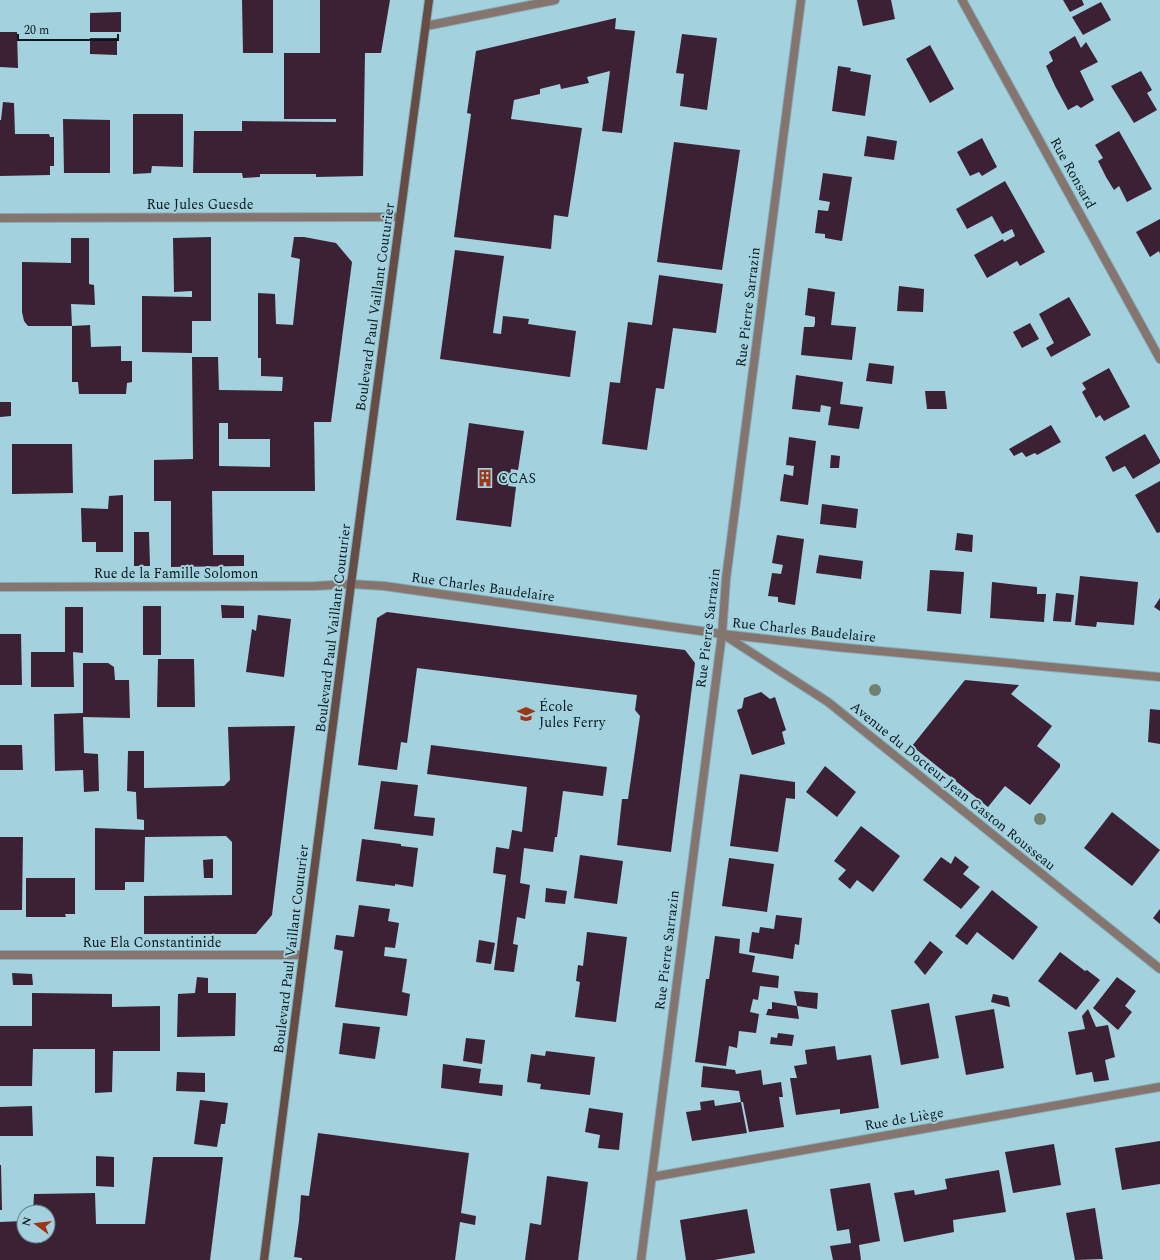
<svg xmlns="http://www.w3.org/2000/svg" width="1160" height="1260" font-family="Spectral,serif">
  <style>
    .building { fill: #3c2135; fill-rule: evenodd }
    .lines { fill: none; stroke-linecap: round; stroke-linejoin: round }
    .street-casing { stroke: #84acb8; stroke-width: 10 }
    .secondary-casing { stroke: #84acb8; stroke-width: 10 }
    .street { stroke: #86746f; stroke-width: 8 }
    .secondary { stroke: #654d46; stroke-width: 8 }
    .tree { fill: #71806f }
    .labels { text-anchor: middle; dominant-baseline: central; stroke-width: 4; stroke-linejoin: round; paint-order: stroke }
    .street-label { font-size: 14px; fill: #07191e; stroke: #a3d1de }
    .poi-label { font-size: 14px; fill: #07191e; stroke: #a3d1de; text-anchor: start }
  </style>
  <rect width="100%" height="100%" fill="#a3d1de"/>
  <g class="building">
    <polygon points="242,0 273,0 273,53 243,53"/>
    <polygon points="320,0 390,0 381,53 365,53 363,176 316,177 316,174 260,174 260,177 243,178 242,173 193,173 194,131 242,131 242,121 336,122 336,119 284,119 284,53 320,53"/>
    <polygon points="857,0 891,0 895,19 863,26"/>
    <polygon points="1063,0 1082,0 1084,5 1070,12"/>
    <polygon points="1101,2 1111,20 1083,35 1072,17"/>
    <polygon points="121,12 121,32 90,32 90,13"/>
    <polygon points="616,18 615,29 635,31 622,133 602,131 610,71 587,77 589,83 561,89 560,84 540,89 540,94 514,100 511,119 582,128 568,217 554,215 551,249 454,237 471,114 467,113 476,51"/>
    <polygon points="0,32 17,32 18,68 0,67"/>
    <polygon points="682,34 717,38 707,110 680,106 684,74 676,73"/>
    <polygon points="1075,36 1081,48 1086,42 1098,62 1080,71 1094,100 1081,108 1077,105 1068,110 1055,86 1046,66 1053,61 1049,52"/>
    <polygon points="90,38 117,38 117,55 90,54"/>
    <polygon points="930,45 954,89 930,103 906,59"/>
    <polygon points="838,66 851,68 850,71 871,75 865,116 832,111"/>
    <polygon points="1141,71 1152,90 1147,93 1157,110 1134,123 1111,86"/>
    <polygon points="3,102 14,103 15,134 49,134 50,137 54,137 54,166 50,166 50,175 0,176 0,120 1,120"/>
    <polygon points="133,114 183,114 183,167 152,166 151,173 133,174"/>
    <polygon points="63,119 110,120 110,173 64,173"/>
    <polygon points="1119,131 1152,189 1127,202 1119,186 1114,190 1106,177 1098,161 1103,158 1095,145"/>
    <polygon points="867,136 897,141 894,160 864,156"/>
    <polygon points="982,138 997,167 982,176 979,172 970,176 957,152"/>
    <polygon points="674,142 740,150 722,270 657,262"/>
    <polygon points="823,173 852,177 842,241 825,238 825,234 815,233 818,210 828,211 830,202 819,200"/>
    <polygon points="1005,181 1045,252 1020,266 1017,261 987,278 974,255 1003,239 1004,242 1015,236 1012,229 1002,234 992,216 967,229 956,209"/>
    <polygon points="1160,219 1160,254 1159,251 1150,257 1136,232"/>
    <polygon points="211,237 211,321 192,321 192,353 142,352 142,296 192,297 192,291 174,292 173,238"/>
    <path d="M294,237h10l32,6 16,19 -21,160h-17l1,69h-103l1,64h31v11l-73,1v-66h-17v-41l39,-1 -1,-102h26l1,33 63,1 1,-14 -22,-1v-18h-3v-65l17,1 1,30 17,1 7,-66 -9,-2zM219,423h9v16h42v28l-51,-1z"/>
    <polygon points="71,238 89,238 89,284 94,285 95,305 71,304 72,326 28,326 24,321 22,312 22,262 71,263"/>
    <polygon points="455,250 504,256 493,333 501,334 503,316 529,319 528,324 576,331 570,377 440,359"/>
    <polygon points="659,275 723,284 716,333 673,328 664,389 656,388 647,450 602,444 610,382 620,383 628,322 652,325"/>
    <polygon points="899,286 924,289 923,312 897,311"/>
    <polygon points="808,288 835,292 831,325 856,327 852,360 801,355 804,327 814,327 815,323 815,317 805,315"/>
    <polygon points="1069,297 1091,335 1051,357 1046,348 1054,343 1039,314"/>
    <polygon points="1030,323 1039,339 1022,348 1013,332"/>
    <polygon points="90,325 91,347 121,346 121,361 132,361 132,382 127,383 126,394 79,394 78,382 72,382 72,326"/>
    <polygon points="869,363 894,366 892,384 866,381"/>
    <polygon points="1109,368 1130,407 1104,421 1100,415 1096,418 1082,392 1086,389 1082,383"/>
    <polygon points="796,375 843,382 840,404 863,407 859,429 828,425 831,407 821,405 820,412 792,409"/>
    <polygon points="925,391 945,391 947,409 927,409"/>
    <polygon points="0,402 11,402 11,416 0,417"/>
    <polygon points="469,423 524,431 518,470 511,469 508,486 516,487 511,527 456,520"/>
    <polygon points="1051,425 1061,442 1037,455 1035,453 1026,457 1022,452 1014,456 1009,449"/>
    <polygon points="1145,434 1160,460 1160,463 1133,479 1125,466 1113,472 1105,457"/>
    <polygon points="789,437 816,441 808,505 780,501 784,474 793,476 794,466 786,465"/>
    <polygon points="12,444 72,444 73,493 12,494"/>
    <polygon points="831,455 840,456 839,468 830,468"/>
    <polygon points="1160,481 1160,532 1157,533 1135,495"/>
    <polygon points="123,495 123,552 96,552 96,542 82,542 81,508 108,509 109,496"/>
    <polygon points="822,504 858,509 856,528 820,524"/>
    <polygon points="134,532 149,532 150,566 134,566"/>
    <polygon points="957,533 973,535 972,552 955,550"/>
    <polygon points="777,535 804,539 795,605 778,602 778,597 768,596 772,573 781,574 783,565 772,563"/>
    <polygon points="819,555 863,561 861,579 816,573"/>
    <polygon points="930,570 964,572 961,614 927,611"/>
    <polygon points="1080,576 1138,582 1134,625 1097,622 1096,627 1075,625"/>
    <polygon points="992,582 1037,587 1037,594 1046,594 1044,622 990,618"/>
    <polygon points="1056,593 1074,595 1071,622 1053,621"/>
    <polygon points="1160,598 1160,611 1154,607"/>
    <polygon points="221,605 244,606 244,618 222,618"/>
    <rect x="143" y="606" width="18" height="49"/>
    <polygon points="65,607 83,607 83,653 73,652 74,687 31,687 31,652 65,652"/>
    <polygon points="387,612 685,650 695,663 671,852 617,845 622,799 628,799 640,716 635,710 637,695 417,668 407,743 401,742 397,770 358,765 377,618"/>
    <polygon points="258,615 291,619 284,677 246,672 252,629 256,631"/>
    <polygon points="0,634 21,634 22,685 0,685"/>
    <polygon points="158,659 194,659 195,707 157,707"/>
    <polygon points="83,663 108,663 114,667 115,680 129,680 130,718 83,717 84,753 98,754 99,791 84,792 83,770 55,771 54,714 83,713"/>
    <polygon points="965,680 1019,685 1011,694 1052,726 1037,746 1060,764 1060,767 1030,805 1005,786 988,807 912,746"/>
    <polygon points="761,692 770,699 775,697 786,730 782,732 785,744 752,755 737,710 742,708 744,698"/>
    <polygon points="1150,709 1160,710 1160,744 1148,742"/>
    <polygon points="295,726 272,915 256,934 144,934 144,896 232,895 232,842 226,836 145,837 144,882 125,882 125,890 95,890 95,828 144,830 144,820 137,819 136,792 127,791 128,751 144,751 144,788 224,786 230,780 228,727"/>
    <polygon points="0,745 22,745 23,770 0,770"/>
    <polygon points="431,745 607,767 603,796 563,791 557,837 555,837 553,852 524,848 520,883 530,885 525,919 517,917 513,944 518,945 514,972 494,970 506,875 493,873 496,847 509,849 512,830 522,832 527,787 427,774"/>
    <polygon points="825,766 856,792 837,817 806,792"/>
    <polygon points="740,774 795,782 795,799 786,798 778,852 730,846"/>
    <polygon points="381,781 418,785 414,816 435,818 433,836 374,829"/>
    <polygon points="1112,812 1160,850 1132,886 1084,848"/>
    <polygon points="861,826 900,856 873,892 857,880 850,889 838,879 846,870 834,861"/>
    <polygon points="0,837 23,837 22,910 0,910"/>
    <polygon points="362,839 401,844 401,846 418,848 413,887 395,884 395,886 356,881"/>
    <polygon points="580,855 623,861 617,904 574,898"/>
    <polygon points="955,856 969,867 963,874 980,887 961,909 923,880 941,857 951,864"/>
    <polygon points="729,858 774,864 767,912 722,906"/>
    <polygon points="213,859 213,878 204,878 203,860"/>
    <polygon points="26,878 75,878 75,914 65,914 66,917 26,917"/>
    <polygon points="546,888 567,891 565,904 545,902"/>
    <polygon points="992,890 1038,927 1013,960 977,932 967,945 955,936"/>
    <polygon points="359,905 390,909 388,921 399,923 395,948 385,947 384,956 407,959 402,992 410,994 407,1016 335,1007 343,951 334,949 336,935 354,937"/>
    <polygon points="1160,909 1160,924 1153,918"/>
    <polygon points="776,915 802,918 799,945 795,944 793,959 749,952 752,932 759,933 760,927 774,929"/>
    <polygon points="587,932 627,937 616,1022 575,1017 580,982 576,981 578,965 583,966"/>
    <polygon points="715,936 740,939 739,953 755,956 752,972 779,976 778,988 760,986 758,1000 753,999 750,1012 759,1014 756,1033 739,1031 737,1048 729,1046 726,1066 695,1062 706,979 709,979"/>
    <polygon points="479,940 495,943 491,964 476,962"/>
    <polygon points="930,941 943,952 925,975 914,962"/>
    <polygon points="1060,952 1085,971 1087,970 1100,980 1076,1010 1038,981"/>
    <polygon points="12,973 32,974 33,985 13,985"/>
    <polygon points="197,977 208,978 208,993 236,993 235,1036 177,1037 178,994 195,993"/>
    <polygon points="1117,977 1136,991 1125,1006 1132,1012 1118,1030 1093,1008"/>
    <polygon points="794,991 818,993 817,1009 797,1006"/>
    <polygon points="32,993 112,994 112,1007 160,1006 160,1051 113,1051 112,1092 95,1093 95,1049 33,1049 32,1086 0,1086 0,1026 32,1026"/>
    <polygon points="993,994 1008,997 1010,1007 991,1002"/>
    <polygon points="772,1002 797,1006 799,1019 766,1015 768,1009 772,1009"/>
    <polygon points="929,1003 939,1058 901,1065 891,1010"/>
    <polygon points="994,1009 1004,1068 966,1075 955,1016"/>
    <polygon points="1088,1009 1096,1027 1108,1025 1115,1057 1105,1060 1109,1080 1094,1082 1092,1072 1076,1075 1068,1032 1085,1029 1082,1016"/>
    <polygon points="343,1023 380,1027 375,1059 339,1054"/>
    <polygon points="778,1033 794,1035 792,1046 770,1044 771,1037 777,1038"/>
    <polygon points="466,1038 485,1040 482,1064 463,1061"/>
    <polygon points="835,1046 837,1060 871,1055 879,1108 840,1114 840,1109 796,1115 790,1078 797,1078 794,1066 807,1064 805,1050"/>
    <polygon points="546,1051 595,1057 590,1095 540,1089 541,1084 527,1082 531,1054 545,1056"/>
    <polygon points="443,1064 481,1069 479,1083 503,1085 502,1096 441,1088"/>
    <polygon points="703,1066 735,1070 736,1074 761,1070 763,1085 781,1082 783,1097 779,1097 784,1127 749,1132 743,1102 741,1102 739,1091 701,1087"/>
    <polygon points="177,1072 205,1073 205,1092 176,1091"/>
    <polygon points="200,1100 228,1103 225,1124 221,1124 217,1147 194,1144"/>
    <polygon points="714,1100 715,1106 741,1102 747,1133 692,1141 686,1112 701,1110 700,1102"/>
    <polygon points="32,1106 33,1136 0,1136 0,1107"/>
    <polygon points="589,1108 623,1113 619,1150 598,1148 600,1135 585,1132"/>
    <polygon points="318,1133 469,1153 461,1213 476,1216 475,1225 460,1222 455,1260 302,1260 302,1258 294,1257 299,1221 301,1195 309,1196"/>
    <polygon points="1160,1141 1160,1184 1122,1190 1115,1148"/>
    <polygon points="1054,1144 1061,1185 1013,1193 1005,1152"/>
    <polygon points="96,1156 114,1157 114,1187 96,1186"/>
    <polygon points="153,1157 223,1157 210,1260 0,1260 0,1222 24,1221 24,1236 48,1236 48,1212 33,1212 34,1194 95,1193 96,1224 145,1224"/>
    <polygon points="0,1165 1,1165 2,1210 0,1210"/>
    <polygon points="999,1170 1006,1212 953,1220 954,1232 904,1242 894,1193 914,1190 915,1195 947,1189 945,1179"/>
    <polygon points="547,1176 588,1182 578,1260 525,1260 530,1223 541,1225"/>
    <polygon points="870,1183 880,1241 859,1245 861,1260 833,1260 830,1246 851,1243 849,1229 837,1231 830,1189"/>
    <polygon points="1095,1208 1103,1259 1075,1260 1066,1213"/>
    <polygon points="747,1209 755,1253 714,1260 686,1260 680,1220"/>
  </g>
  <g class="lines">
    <g class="street-casing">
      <g id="street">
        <polyline points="962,0 1160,359"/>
        <polyline points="426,26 555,0"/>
        <polyline points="0,218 400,217"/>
        <polyline points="0,587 315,586 351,584 384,586 722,634 836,647 1160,677"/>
        <polyline points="724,635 828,702 1160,969"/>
        <polyline points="0,955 303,955"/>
        <polyline points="652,1177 1160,1087"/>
        <polyline points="641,1260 722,634 726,579 801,0"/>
      </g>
    </g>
    <g class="secondary-casing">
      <polyline id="secondary" points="264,1260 351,584 429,0"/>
    </g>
    <use href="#street" class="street"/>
    <use href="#secondary" class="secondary"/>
  </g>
  <g class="tree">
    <circle cx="875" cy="690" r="6"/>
    <circle cx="1040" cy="819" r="6"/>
  </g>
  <defs>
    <g id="building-bare" transform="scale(1.38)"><path d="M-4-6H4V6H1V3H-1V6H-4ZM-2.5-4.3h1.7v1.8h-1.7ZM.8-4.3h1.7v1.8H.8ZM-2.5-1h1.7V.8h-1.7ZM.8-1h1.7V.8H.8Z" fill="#9d3517" stroke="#a3d1de" stroke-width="2.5" paint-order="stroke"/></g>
    <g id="school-bare" transform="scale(1.38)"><path d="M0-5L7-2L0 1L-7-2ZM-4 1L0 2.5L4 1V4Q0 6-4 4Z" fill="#9d3517" stroke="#a3d1de" stroke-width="2.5" paint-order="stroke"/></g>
  </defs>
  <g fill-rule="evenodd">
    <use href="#building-bare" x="485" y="478"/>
    <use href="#school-bare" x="526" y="714"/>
  </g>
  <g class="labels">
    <g class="street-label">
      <text transform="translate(1073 173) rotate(61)">Rue Ronsard</text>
      <text x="200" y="204">Rue Jules Guesde</text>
      <text transform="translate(375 307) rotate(-82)">Boulevard Paul Vaillant Couturier</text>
      <text transform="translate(748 307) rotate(-83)">Rue Pierre Sarrazin</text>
      <text x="176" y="573">Rue de la Famille Solomon</text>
      <text transform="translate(483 587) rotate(8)">Rue Charles Baudelaire</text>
      <text transform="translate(333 628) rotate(-83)">Boulevard Paul Vaillant Couturier</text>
      <text transform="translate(708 628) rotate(-83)">Rue Pierre Sarrazin</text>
      <text transform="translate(804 630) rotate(6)">Rue Charles Baudelaire</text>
      <text transform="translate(953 786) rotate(39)">Avenue du Docteur Jean Gaston Rousseau</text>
      <text x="152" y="942">Rue Ela Constantinide</text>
      <text transform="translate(291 949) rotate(-83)">Boulevard Paul Vaillant Couturier</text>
      <text transform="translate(667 950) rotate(-83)">Rue Pierre Sarrazin</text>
      <text transform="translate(904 1119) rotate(-10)">Rue de Liège</text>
    </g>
    <g class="poi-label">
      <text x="498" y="478">CCAS</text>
      <text x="539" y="706">École<tspan x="539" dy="16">Jules Ferry</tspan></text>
    </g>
  </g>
  <g transform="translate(36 1224) rotate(285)"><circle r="19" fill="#a3d1de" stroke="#658791"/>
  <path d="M0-3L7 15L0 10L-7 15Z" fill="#9d3517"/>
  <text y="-6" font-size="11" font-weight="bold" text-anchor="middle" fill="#07191e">N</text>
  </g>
  <path d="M18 34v6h100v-6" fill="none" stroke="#07191e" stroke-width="2"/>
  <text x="24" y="34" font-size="12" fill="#07191e" stroke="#a3d1de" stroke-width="3" paint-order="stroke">20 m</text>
</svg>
